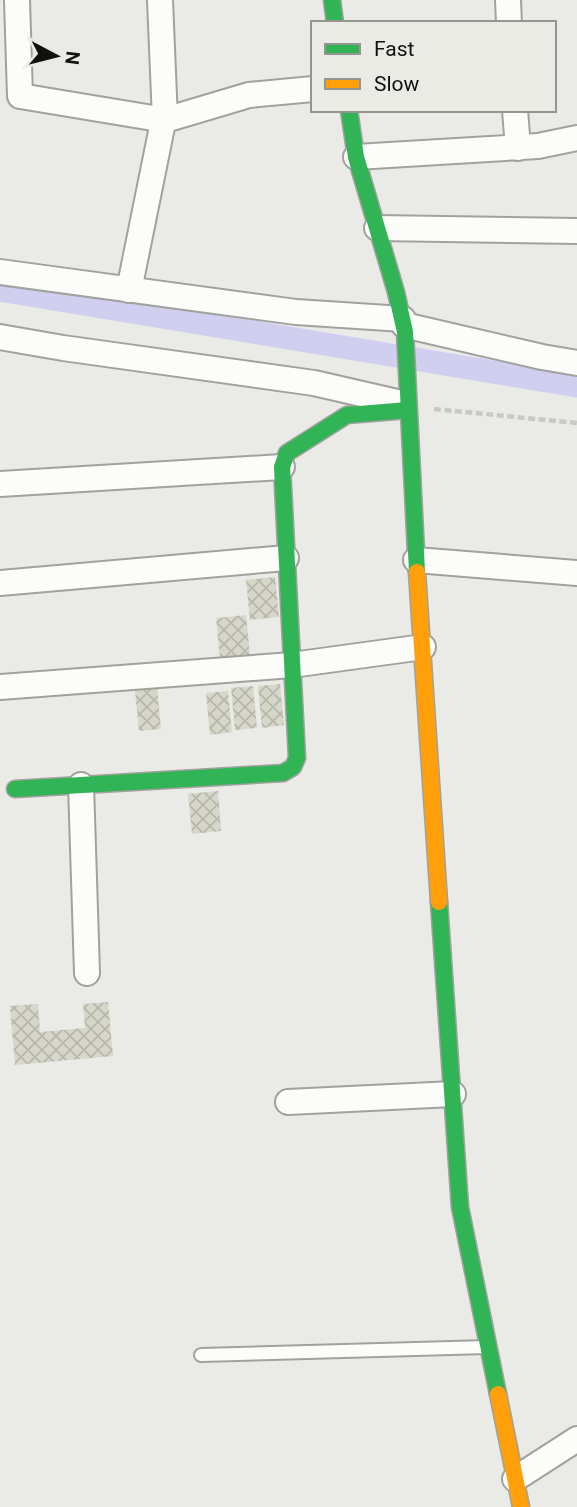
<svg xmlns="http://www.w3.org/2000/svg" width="577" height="1507" font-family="Roboto,sans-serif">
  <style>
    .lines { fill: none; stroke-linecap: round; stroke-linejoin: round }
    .canal { stroke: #d0cff0; stroke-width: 23 }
    .building { fill: url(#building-cross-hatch) }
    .lane-casing { stroke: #a1a19e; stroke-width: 16 }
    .street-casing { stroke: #a1a19e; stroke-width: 28 }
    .fast-casing { stroke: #a1a19e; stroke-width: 19 }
    .slow-casing { stroke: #a1a19e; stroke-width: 19 }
    .path { stroke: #c8c8c8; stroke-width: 4.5; stroke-dasharray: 7 3.5; stroke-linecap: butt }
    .lane { stroke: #fcfcfb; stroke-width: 12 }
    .street { stroke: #fcfcfb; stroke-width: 24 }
    .fast { stroke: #30b455; stroke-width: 16 }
    .slow { stroke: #ff9f0a; stroke-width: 16 }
  </style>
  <defs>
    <pattern id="building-cross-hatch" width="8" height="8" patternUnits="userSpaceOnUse" patternTransform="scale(1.75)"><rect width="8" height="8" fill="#d6d6ca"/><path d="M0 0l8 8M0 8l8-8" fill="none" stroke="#b7b7ac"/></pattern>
  </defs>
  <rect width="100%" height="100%" fill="#eaeae6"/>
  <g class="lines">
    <polyline class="canal" points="0,290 577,386"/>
  </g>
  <g class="building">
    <polygon points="275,577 279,617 250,620 246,580"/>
    <polygon points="246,615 250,655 220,658 216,618"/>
    <polygon points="280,684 284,725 262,728 258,686"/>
    <polygon points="253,686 257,728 235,730 231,688"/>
    <polygon points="157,687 161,729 139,731 135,690"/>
    <polygon points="228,691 232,732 210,735 206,693"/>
    <polygon points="218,791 221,831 192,834 188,794"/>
    <polygon points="108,1002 113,1056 15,1065 10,1006 38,1004 40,1032 85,1028 83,1004"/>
  </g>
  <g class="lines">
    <g class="lane-casing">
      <polyline id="lane" points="201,1355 487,1347"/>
    </g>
    <g class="street-casing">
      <g id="street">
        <polyline points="17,0 20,96 165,120 160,0"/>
        <polyline points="508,0 509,23"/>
        <polyline points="515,110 518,148"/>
        <polyline points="356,157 538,146 577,138"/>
        <polyline points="377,228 577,231"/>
        <polyline points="0,272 296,312 403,319"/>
        <polyline points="129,290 162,127 165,120 249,95 313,89"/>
        <polyline points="404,325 542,357 577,363"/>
        <polyline points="0,337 63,348 314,383 401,403"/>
        <polyline points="0,484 282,467"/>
        <polyline points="416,560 577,573"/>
        <polyline points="0,583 286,558"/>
        <polyline points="0,687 292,665 423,647"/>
        <polyline points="81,785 87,973"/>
        <polyline points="288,1102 453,1094"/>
        <polyline points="515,1479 577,1439"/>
      </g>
    </g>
    <g class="fast-casing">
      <g id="fast">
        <polyline points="332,0 335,23"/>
        <polyline points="349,110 356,157 396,292 405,332 417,572"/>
        <polyline points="15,789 283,773 293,767 297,758 282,467 287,453 347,415 408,410"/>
        <polyline points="439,902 460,1207 498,1394"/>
      </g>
    </g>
    <g class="slow-casing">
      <g id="slow">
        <polyline points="417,572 439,902"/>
        <polyline points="498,1394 521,1507"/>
      </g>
    </g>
    <polyline class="path" points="434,409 577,423"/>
    <use href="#lane" class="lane"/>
    <use href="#street" class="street"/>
    <use href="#fast" class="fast"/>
    <use href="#slow" class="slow"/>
  </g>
  <rect x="311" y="21" width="245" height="91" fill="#ebebe5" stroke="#949490" stroke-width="2"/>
  <rect x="325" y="44" width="35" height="10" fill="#30b455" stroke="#949490" stroke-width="2"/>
  <text x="374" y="56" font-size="21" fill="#111210">Fast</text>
  <rect x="325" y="79" width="35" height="10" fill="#ff9f0a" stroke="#949490" stroke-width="2"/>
  <text x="374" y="91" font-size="21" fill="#111210">Slow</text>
  <g transform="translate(56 56) rotate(97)" stroke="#ebebe5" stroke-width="5" paint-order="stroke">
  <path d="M0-5L12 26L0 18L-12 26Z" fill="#111210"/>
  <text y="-10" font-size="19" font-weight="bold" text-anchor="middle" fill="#111210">N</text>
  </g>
</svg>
